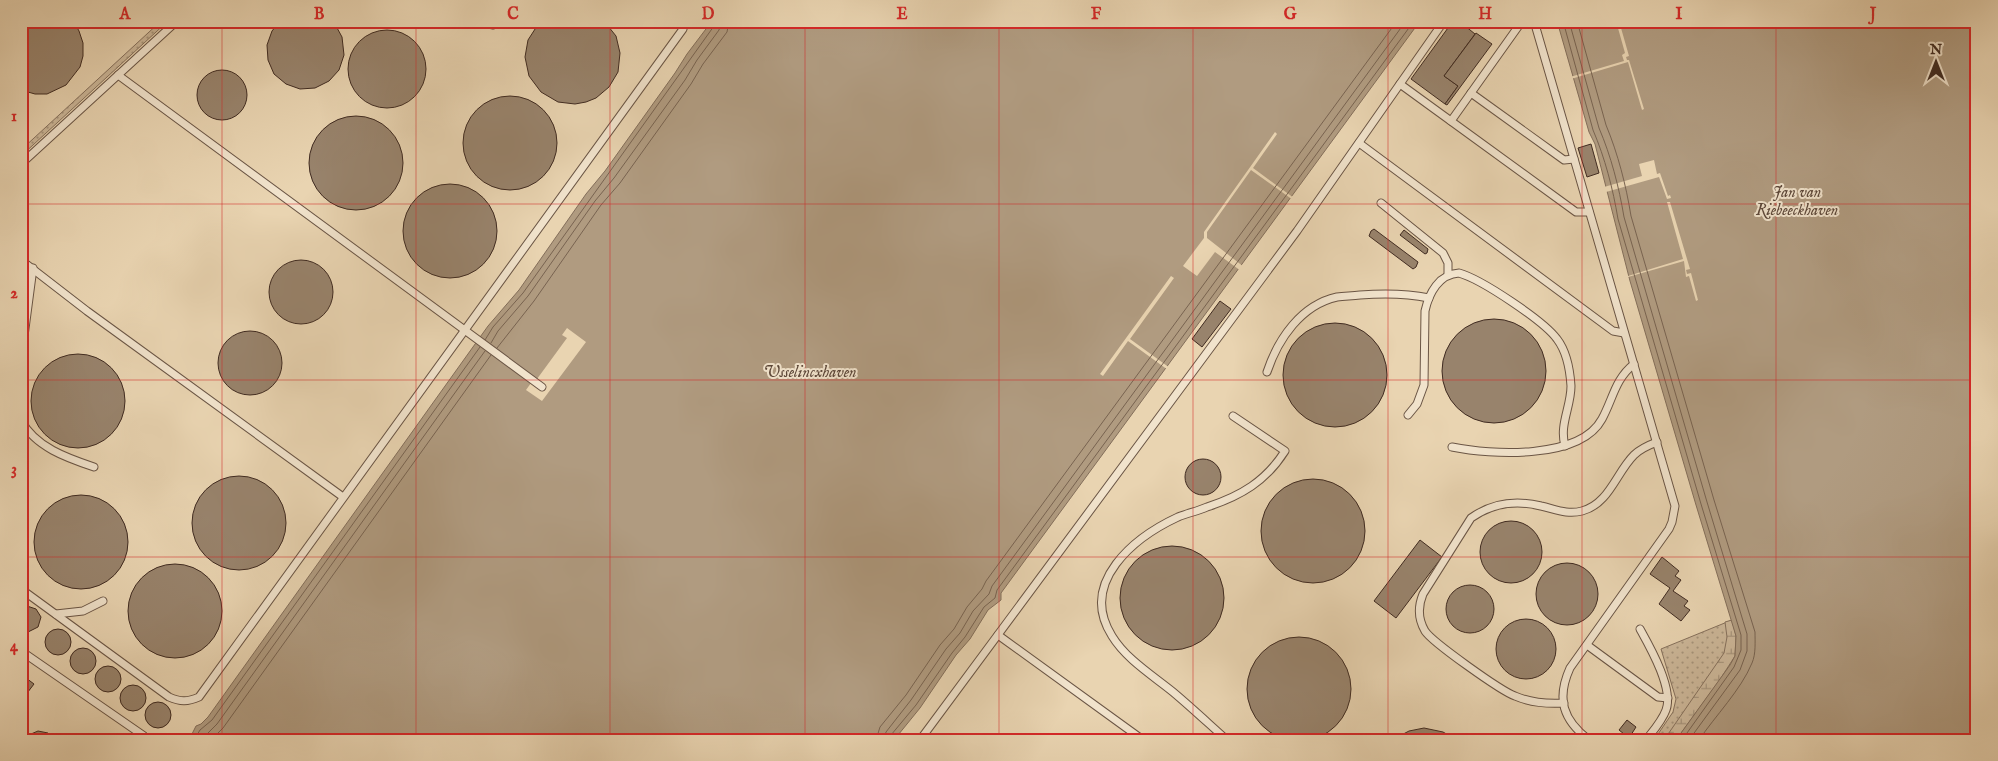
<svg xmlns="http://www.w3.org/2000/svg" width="1998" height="761" font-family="'IM FELL English',serif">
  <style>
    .grass { fill: url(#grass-dots); stroke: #86715d }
    .wetland { fill: url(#wetland-marsh); stroke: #86715d }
    .water { fill: #b09b80; stroke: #836e5a }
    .pier { fill: #e9d4b1 }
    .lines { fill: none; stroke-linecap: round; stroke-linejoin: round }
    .shore { stroke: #786350; stroke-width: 1 }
    .building { fill: #98836c; stroke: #402b21 }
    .lane-casing { stroke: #6a5545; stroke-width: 9 }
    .lane { stroke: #f1e3cc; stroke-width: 7 }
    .grid { fill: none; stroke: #d62828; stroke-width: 1; stroke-opacity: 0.55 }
    .labels { text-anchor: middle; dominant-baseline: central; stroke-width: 4; stroke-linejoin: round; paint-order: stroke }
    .water-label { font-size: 16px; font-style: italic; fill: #5c4739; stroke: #f1e3cc }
    .neatline { fill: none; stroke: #d62828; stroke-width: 2 }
    .grid-label { font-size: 16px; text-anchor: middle; font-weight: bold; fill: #d62828 }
  </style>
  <defs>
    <pattern id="grass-dots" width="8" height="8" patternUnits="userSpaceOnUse" patternTransform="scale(1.25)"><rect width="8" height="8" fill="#ccb799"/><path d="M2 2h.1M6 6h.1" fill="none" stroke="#a7957c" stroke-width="1.8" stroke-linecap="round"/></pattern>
    <pattern id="wetland-marsh" width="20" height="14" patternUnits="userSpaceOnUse" patternTransform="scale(1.25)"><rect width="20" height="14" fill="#ccb799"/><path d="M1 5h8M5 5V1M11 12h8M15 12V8" fill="none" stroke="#a7957c"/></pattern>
  </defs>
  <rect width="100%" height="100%" fill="#e9d4b1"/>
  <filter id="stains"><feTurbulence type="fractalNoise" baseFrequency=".004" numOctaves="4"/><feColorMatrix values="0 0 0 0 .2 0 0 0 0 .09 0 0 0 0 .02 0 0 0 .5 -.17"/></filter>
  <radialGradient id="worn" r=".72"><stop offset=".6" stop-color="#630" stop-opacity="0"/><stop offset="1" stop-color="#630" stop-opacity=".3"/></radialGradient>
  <g class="grass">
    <polygon points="161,21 168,21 21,156 21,150"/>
    <polygon points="1732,620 1719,681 1676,740 1654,740 1673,712 1676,699 1661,649"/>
  </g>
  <polygon class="wetland" points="1732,620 1736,636 1735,656 1719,681 1676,740 1664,740 1724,653 1727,637 1725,622"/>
  <g class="water">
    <polygon points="712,21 1420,21 1001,593 1001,600 988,610 970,639 956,655 920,708 894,740 189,740 196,726 201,724 208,717 488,326 519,290 586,194 605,171 675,73 687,54"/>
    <polygon points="1557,21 1977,21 1977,740 1676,740 1730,665 1735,656 1736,636 1696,505 1630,281 1595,144 1589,132"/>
  </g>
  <g class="pier">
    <polygon points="1616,21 1619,21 1629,56 1626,57 1627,60 1629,60 1644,109 1642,110 1628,62 1571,79 1570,77 1624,61 1622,55 1625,53"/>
    <polygon points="1275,132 1277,134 1253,168 1294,198 1293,200 1251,170 1207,232 1207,238 1244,267 1241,271 1215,252 1197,276 1183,266 1204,238 1204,232"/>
    <polygon points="1654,160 1657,174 1660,173 1668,196 1670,195 1671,198 1667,199 1659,177 1606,192 1604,187 1642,176 1639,164"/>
    <polygon points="1667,202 1670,202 1690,269 1686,270 1687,274 1691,273 1698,300 1696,301 1689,276 1686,277 1684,261 1628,277 1628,276 1683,259"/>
    <polygon points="1171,276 1174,278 1130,339 1170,368 1168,370 1128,341 1103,376 1100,374"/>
    <polygon points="567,328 586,342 542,401 526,390 531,383 474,342 479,336 537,379 567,338 562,335"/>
  </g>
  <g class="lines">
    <g class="shore">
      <path d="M1563,21l30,109c12,28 20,59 25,89l83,285 40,131v15l-7,17 -52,73"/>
      <path d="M1569,21l30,107c12,28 20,59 25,89l83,285 40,132v17l-7,19 -51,70"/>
      <path d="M1577,21l29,104c12,29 20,60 25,91l83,284 41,132c0,10 1,22 -3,31 -11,27 -37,53 -53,77"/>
      <polyline points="485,340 493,327 523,293 714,26 715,21"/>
      <polyline points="491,343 498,331 528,296 595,201 614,178 685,80 697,60 719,30 721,21"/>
      <polyline points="497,348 534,301 601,205 620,183 691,84 703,64 727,32 729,21"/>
      <polyline points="194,740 200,730 212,720 480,347"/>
      <polyline points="201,740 217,724 485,351"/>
      <polyline points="211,740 223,728 491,355"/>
      <polyline points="876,740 880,727 906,695 940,645 954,629 967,607 982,589 986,581 1397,21"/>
      <polyline points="884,740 886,732 911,700 946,649 960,633 973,611 989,594 992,586 1406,21"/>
      <polyline points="890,740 891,735 916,705 952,653 965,637 984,607 995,598 997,590 1414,21"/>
    </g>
  </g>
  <g class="building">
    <polygon points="21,21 74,22 79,31 83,43 83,56 80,67 66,85 47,94 35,94 21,90"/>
    <polygon points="280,21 330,21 336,26 342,37 344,55 339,70 329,81 315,88 300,89 286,84 274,74 268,60 267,45 272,31"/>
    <polygon points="471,21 513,21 503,27 493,29 481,27"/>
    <polygon points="604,21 616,36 620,53 618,72 609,87 596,98 586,102 575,104 558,102 541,92 529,76 525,57 528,40 537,26 541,21"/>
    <polygon points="1453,21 1459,21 1475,34 1444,76 1458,86 1445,104 1411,79"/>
    <circle cx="387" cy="69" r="39"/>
    <polygon points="1476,33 1492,44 1447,105 1445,104 1458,86 1444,76"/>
    <circle cx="222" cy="95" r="25"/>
    <circle cx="510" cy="143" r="47"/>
    <circle cx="356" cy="163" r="47"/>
    <polygon points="1591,144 1599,173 1587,177 1578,148"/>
    <circle cx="450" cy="231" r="47"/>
    <polygon points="1374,229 1418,262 1416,267 1413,269 1369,236 1371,231"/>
    <polygon points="1404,230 1428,249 1427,253 1425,254 1400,235"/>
    <circle cx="301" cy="292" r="32"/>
    <polygon points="1220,301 1231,309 1202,347 1192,339"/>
    <circle cx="1494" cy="371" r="52"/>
    <circle cx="1335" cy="375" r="52"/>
    <circle cx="250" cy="363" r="32"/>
    <circle cx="78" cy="401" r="47"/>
    <circle cx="1203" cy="477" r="18"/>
    <circle cx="239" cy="523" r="47"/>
    <circle cx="1313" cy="531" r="52"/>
    <circle cx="81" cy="542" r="47"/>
    <circle cx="1511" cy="552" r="31"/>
    <polygon points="1420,540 1442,557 1396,618 1374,601"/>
    <circle cx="1172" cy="598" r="52"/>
    <polygon points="1662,557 1679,571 1675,576 1681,580 1673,591 1688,601 1684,606 1690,610 1681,621 1659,604 1670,588 1650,574"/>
    <circle cx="1567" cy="594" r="31"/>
    <circle cx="175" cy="611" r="47"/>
    <circle cx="1470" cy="609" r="24"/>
    <polygon points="27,606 36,609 41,617 38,627 28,632 21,629 21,608"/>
    <circle cx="1526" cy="649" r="30"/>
    <circle cx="58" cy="642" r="13"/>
    <circle cx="1299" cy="689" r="52"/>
    <circle cx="83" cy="661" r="13"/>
    <circle cx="108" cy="679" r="13"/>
    <polygon points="22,675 34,684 21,701 21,676"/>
    <circle cx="133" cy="698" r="13"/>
    <circle cx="158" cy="715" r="13"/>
    <polygon points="1627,720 1636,727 1629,738 1619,730"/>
    <polygon points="1424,728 1443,732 1457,740 1392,740 1409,731"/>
    <polygon points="38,731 48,733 52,740 27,740 31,734"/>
  </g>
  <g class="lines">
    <g class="lane-casing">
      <g id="lane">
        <path d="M1534,21l141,485 -3,16 -3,7 -99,139c-14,31 -7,52 19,72"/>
        <polyline points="118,75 542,387"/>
        <polyline points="1400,84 1576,212 1589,212"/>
        <polyline points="1471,93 1564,160 1574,159"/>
        <polyline points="1451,121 1520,24 1531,21"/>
        <polyline points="1359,143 1613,331 1624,333"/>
        <polyline points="21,164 177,21"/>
        <polyline points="1381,203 1443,253 1448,263 1448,275"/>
        <polyline points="21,260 87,311 343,497"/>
        <polyline points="21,359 33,268"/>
        <path d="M1267,372c11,-33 34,-67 70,-75 8,-1 15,-1 23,-2 24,-2 45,-2 69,3"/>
        <path d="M1408,415l9,-11 7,-19 1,-74c4,-18 14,-37 34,-38 22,6 85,48 98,66 10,13 13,31 14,47 0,21 -12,39 -6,60"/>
        <path d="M21,420c14,27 46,38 73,47"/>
        <path d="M1452,447c39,8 128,13 150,-28 11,-20 13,-40 32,-55"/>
        <path d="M21,589l148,108c11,5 19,5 30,0l484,-668 2,-8"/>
        <polyline points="56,614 83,611 103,601"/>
        <path d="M1640,629c10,18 34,60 26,81 -4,11 -13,21 -20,30"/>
        <polyline points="998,635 1143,740"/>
        <polyline points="1587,645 1658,697 1668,698"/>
        <polyline points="21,651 144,736 145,740"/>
        <path d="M1564,703c-17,1 -33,0 -49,-7 -14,-5 -83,-54 -90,-65 -7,-12 -7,-25 -2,-37l48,-76c21,-15 45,-18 70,-12 14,3 26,9 41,5 27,-7 34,-38 52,-56 6,-6 15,-10 23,-13"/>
        <polyline points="920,740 1297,231 1444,21"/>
        <path d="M1227,740c-18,-16 -35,-32 -54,-48 -21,-17 -47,-33 -61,-56 -34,-54 23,-99 66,-119 10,-4 20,-6 29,-10 34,-11 59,-26 78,-56l-52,-35"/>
      </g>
    </g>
    <use href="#lane" class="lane"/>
  </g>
  <path class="grid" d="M222,21v719M416,21v719M610,21v719M805,21v719M999,21v719M1193,21v719M1388,21v719M1582,21v719M1776,21v719M21,204h1956M21,380h1956M21,557h1956"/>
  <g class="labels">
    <g class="water-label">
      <text x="1797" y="193">Jan van<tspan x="1797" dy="18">Riebeeckhaven</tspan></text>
      <text x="810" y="373">Usselincxhaven</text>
    </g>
  </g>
  <rect width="1998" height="761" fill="none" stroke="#e9d4b1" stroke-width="55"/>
  <g transform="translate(1936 62)" stroke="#f1e3cc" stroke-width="4" paint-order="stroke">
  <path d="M0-4L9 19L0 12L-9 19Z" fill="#402b21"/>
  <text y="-8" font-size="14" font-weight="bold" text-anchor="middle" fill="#402b21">N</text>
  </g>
  <rect x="28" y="28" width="1942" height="706" class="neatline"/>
  <g class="grid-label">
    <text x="125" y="19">A</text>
    <text x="319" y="19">B</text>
    <text x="513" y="19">C</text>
    <text x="708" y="19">D</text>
    <text x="902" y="19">E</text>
    <text x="1096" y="19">F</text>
    <text x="1290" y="19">G</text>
    <text x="1485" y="19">H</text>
    <text x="1679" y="19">I</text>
    <text x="1873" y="19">J</text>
    <text x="14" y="121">1</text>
    <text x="14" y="298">2</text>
    <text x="14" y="474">3</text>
    <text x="14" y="651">4</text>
  </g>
  <rect width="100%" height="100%" filter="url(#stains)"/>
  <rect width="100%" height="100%" fill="url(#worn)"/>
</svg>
